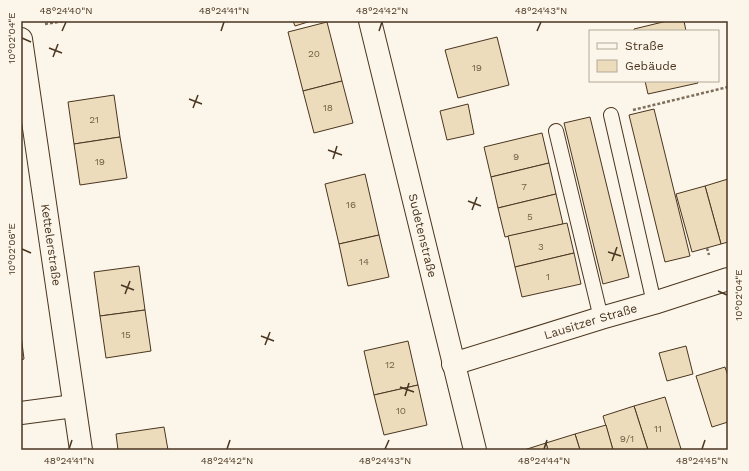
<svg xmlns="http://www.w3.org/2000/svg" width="749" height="471" font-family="'Work Sans',sans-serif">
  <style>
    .building { fill: #ecdcbc; stroke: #4a3520 }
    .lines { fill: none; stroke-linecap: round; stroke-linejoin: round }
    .lane-casing { stroke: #4a3520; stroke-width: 16 }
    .street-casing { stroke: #4a3520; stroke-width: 24 }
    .path { stroke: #7f6f5c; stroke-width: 2.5; stroke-dasharray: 3 2; stroke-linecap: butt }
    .lane { stroke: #fbf6e9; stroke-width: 14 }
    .street { stroke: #fbf6e9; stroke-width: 22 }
    .ticks { fill: none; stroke: #4a3520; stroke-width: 1.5 }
    .labels { text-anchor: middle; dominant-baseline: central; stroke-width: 3; stroke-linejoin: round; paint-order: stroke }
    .number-label { font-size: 10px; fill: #725f47 }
    .street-label { font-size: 12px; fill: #4a3520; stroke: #fbf6e9 }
    .neatline { fill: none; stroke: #4a3520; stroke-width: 1.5 }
    .ticks-label { font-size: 10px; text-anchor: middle; fill: #4a3520 }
  </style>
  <rect width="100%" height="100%" fill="#fbf6e9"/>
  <g class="building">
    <polygon points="293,21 311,21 295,26"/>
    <polygon points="667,21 684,21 686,31 634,31 634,29"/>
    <polygon points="327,22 342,81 303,91 288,32"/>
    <polygon points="497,37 509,85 458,98 445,50"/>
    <polygon points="342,81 353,123 314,133 303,91"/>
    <polygon points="645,81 697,81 698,83 648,94"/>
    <polygon points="114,95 120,137 74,144 68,102"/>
    <polygon points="468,104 474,134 447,140 440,111"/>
    <polygon points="654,109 690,256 665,262 629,115"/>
    <polygon points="590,117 629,277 603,284 564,123"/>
    <polygon points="542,133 549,163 491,177 484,147"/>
    <polygon points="120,137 127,178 80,185 74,144"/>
    <polygon points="549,163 556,194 498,208 491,177"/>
    <polygon points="365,174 379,235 339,244 325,184"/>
    <polygon points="728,179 728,242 721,244 705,186"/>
    <polygon points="705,186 721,244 692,252 676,194"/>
    <polygon points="556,194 563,224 505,237 498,208"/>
    <polygon points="567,223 574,253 515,267 508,236"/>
    <polygon points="379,235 389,277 348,286 339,244"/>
    <polygon points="574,253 581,284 522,297 515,267"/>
    <polygon points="139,266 145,310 100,316 94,272"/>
    <polygon points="145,310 151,351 106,358 100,316"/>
    <polygon points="21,335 24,359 21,360"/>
    <polygon points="408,341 418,385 374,395 364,351"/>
    <polygon points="686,346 693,374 667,381 659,353"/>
    <polygon points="725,367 728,376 728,422 712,427 696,376"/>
    <polygon points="418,385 427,425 384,435 374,395"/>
    <polygon points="665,397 681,449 677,450 648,450 634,406"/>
    <polygon points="634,406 648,450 613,450 603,416"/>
    <polygon points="606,425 613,450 580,450 575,434"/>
    <polygon points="164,427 168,450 118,450 116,434"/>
    <polygon points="575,434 580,450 548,450 546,443"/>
    <polygon points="546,443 548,450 524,450"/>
  </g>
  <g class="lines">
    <g class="lane-casing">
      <g id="lane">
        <polyline points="611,115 654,303"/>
        <polyline points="556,131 601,318"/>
      </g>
    </g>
    <g class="street-casing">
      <g id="street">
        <path id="s1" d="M370,21l105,429"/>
        <path id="s2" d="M21,39l60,411"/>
        <path id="s3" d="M453,364l148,-46 53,-15 74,-24"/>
        <polyline points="21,413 74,406"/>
      </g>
    </g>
    <g class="path">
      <polyline points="45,24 65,21"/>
      <polyline points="633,110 728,87"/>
      <polyline points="707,248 709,255"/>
    </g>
    <use href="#lane" class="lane"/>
    <use href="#street" class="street"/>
  </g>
  <path class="ticks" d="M62,31l4,-9M221,31l3,-9M379,31l3,-9M537,31l4,-9M22,38l9,4M49,48l13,5M53,57l5,-13M189,99l13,5M193,108l5,-13M328,150l14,5M333,159l4,-13M468,201l13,5M472,210l5,-13M22,249l9,4M608,252l13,4M612,261l5,-14M121,285l13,5M718,291l9,4M125,294l5,-13M261,336l13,5M265,345l5,-13M400,387l14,5M405,396l4,-13M69,449l3,-9M227,449l3,-9M385,449l4,-9M544,449l3,-9M702,449l3,-9"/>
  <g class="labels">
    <g class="number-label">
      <text x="314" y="53">20</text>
      <text x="477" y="67">19</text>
      <text x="328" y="107">18</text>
      <text x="94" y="119">21</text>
      <text x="516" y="156">9</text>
      <text x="100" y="161">19</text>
      <text x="524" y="186">7</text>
      <text x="351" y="204">16</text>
      <text x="530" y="216">5</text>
      <text x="541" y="246">3</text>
      <text x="364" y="261">14</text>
      <text x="548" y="276">1</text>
      <text x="126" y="334">15</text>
      <text x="390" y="364">12</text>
      <text x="401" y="410">10</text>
      <text x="658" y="428">11</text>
      <text x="627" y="438">9/1</text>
    </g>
    <g class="street-label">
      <text stroke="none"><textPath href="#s1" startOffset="221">Sudetenstraße</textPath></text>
      <text stroke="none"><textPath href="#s2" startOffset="208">Kettelerstraße</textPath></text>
      <text stroke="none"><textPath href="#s3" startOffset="144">Lausitzer Straße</textPath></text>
    </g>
  </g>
  <rect width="749" height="471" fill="none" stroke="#fbf6e9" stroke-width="44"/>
  <rect x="589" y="30" width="130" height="52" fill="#fbf6e9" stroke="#b4a999"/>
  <rect x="597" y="43" width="20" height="6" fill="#fbf6e9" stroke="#b4a999"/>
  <text x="625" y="50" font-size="12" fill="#4a3520">Straße</text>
  <rect x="597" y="60" width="20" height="12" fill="#ecdcbc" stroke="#b4a999"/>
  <text x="625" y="70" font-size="12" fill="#4a3520">Gebäude</text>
  <rect x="22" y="22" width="705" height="427" class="neatline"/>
  <g class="ticks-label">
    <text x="66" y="14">48°24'40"N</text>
    <text x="224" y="14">48°24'41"N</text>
    <text x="382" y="14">48°24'42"N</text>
    <text x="541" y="14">48°24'43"N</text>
    <text transform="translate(11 38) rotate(-90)" y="4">10°02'04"E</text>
    <text transform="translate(11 249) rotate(-90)" y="4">10°02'06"E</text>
    <text transform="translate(738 295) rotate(-90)" y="4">10°02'04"E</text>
    <text x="69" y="464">48°24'41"N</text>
    <text x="227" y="464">48°24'42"N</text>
    <text x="385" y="464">48°24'43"N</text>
    <text x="544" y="464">48°24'44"N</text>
    <text x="702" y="464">48°24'45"N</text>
  </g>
</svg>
